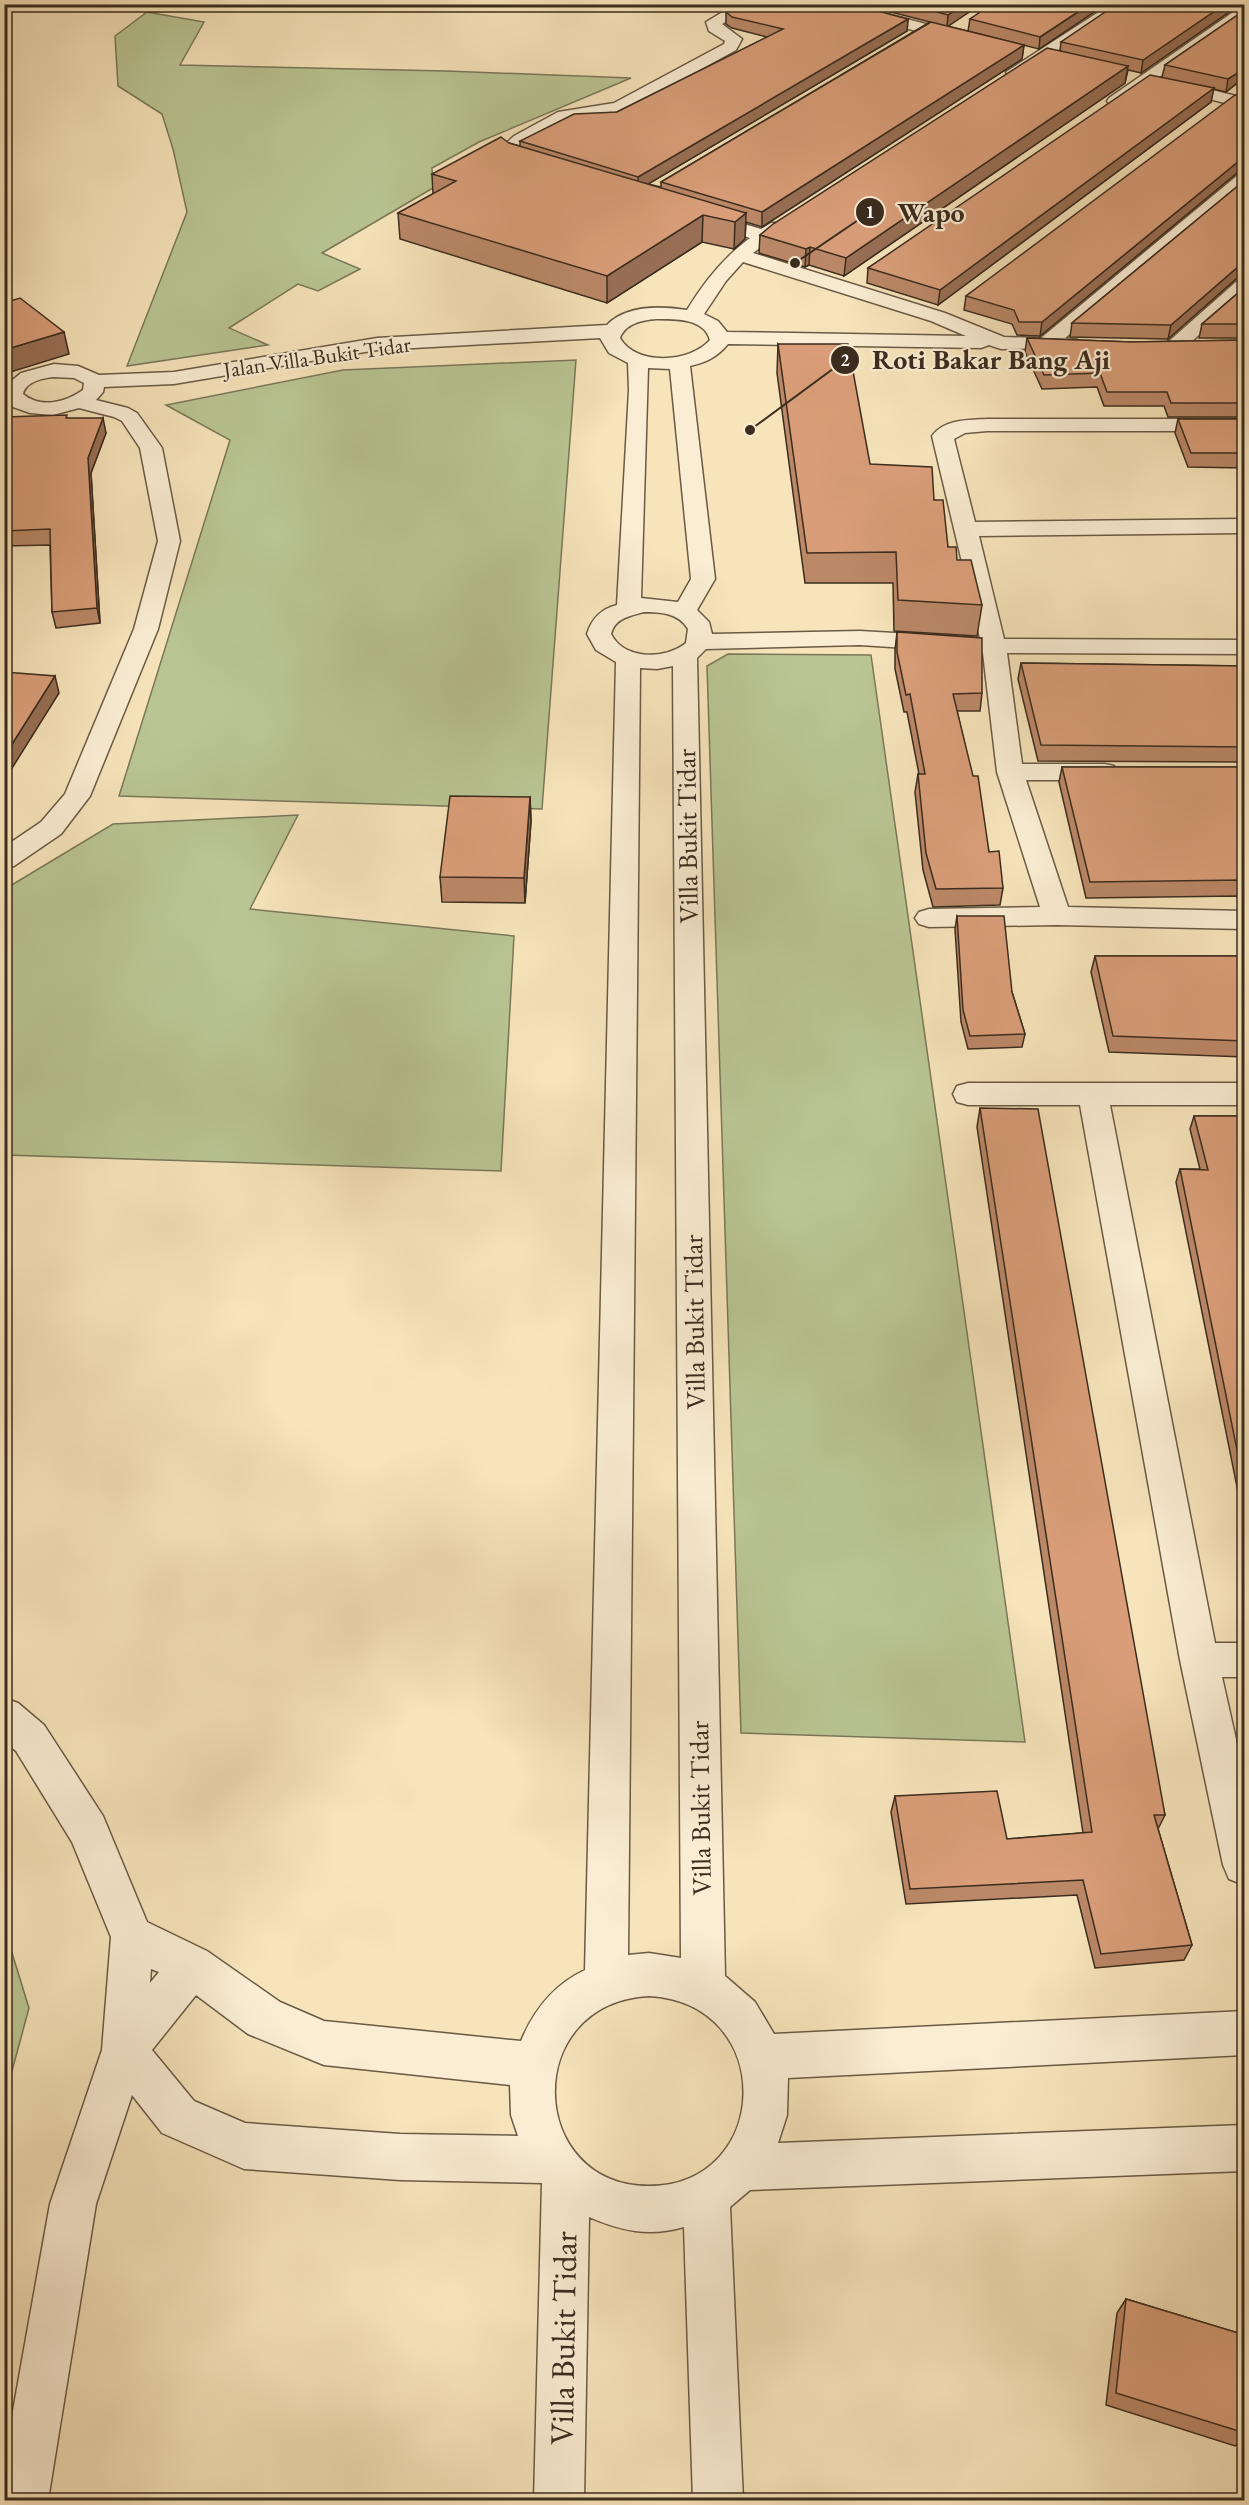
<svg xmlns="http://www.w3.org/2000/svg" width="1249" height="2505" font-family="'EB Garamond',serif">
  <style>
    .green { fill: #b9c593; stroke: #7a7858; stroke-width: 1.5 }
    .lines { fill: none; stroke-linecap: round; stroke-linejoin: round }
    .minor-casing { stroke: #6a5a45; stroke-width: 3 }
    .minor { fill: #faedd3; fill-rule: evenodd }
    .wall { fill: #bb8868; stroke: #3b2c1e; stroke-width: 1.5 }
    .shaded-wall { fill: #986f55; stroke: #3b2c1e; stroke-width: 1.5 }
    .building { fill: #d99e79; stroke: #3b2c1e; stroke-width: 1.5 }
    .labels { text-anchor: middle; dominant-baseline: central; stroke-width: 4.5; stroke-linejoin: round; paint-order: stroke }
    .far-street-label { font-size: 22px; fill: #3b2c1e; stroke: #faedd3 }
    .street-label { font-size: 27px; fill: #3b2c1e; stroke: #faedd3 }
    .near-street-label { font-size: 33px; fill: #3b2c1e; stroke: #faedd3 }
    .leader { fill: none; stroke: #3b2c1e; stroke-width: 2 }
    .callout-dot { fill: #3b2c1e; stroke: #faedd3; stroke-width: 2 }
    .mark-label { font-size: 18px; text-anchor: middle; font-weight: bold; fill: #fff }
    .callout-label { font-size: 28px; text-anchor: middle; font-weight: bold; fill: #3b2c1e; stroke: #faedd3; stroke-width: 4.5; stroke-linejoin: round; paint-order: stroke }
  </style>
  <rect width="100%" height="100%" fill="#f7e4bb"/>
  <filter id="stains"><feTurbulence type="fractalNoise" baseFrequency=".00333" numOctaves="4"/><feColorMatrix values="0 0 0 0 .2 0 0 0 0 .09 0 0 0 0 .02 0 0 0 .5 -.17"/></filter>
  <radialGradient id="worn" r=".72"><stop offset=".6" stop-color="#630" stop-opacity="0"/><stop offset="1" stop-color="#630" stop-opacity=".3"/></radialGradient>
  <g class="green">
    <polygon points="147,12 204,22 180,65 446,71 631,78 479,142 432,168 433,188 322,253 360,269 318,291 298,284 229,328 268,345 127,366 187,212 173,149 162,114 118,86 115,36"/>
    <polygon points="576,360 542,809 119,796 230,440 166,405 343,370"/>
    <polygon points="728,654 871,655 1025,1742 741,1733 707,666"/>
    <polygon points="298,815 250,909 514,936 501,1171 5,1155 5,889 113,824"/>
    <polygon points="5,1930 29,2008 5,2097"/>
  </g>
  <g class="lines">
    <g class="minor-casing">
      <g id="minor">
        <polygon points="736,4 755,4 722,24 742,39 736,50 625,111 569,120 526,144 517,151 517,154 543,163 546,167 543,171 531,171 503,161 499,150 514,136 558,112 614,103 724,44 725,41 709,31 706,22"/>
        <polygon points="821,4 848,4 969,35 971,38 963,43 823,7"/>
        <polygon points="1111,4 1129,4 1020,75 1008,75 1006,72"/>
        <polygon points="1244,6 1244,18 1121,104 1109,104 1107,101 1109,98 1239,8"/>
        <polygon points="1169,79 1244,98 1244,108 1163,87 1161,84"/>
        <path d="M1244,174v14l-179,150 13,2 3,4 -3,4 -77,1 -12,-4 -8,3 -253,-4c-11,13 -21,18 -38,22l25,213 -18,31 12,12 3,12 148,-3 120,7 -48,-202c12,-17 37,-16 55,-17h257v12h-257l-22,2 -11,6 21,83 269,-3v14l-265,3 25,103 240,1v14l-237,-1 15,111h83l9,2 4,6 -4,6 -9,2h-79l42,127 176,4v18l-187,-4 -128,2 -10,-3 -4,-6 4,-6 10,-3 111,-2 -43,-135 -14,-119 -123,-8 -154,4 -9,9 28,1318 30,26 19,32 470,-23v44l-456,23 -1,37 -9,28 466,-18v46l-494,19 -20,17 13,293h-50l-9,-273c-35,10 -63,4 -95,-10l-5,283h-50l8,-317 -142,-3 -156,-11 -82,-36 -30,-38 -36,109 -48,296h-44v-39l46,-257 52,-154 9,-113 -39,-95 -56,-91 -12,-10v-43l14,5 26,22 59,91 44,106 60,29 73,51 44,19 197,20c13,-31 32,-56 64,-71l31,-1308 -20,-12 -9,-16c5,-16 14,-25 30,-29l12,-215 -1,-27 -19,-10 -9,-15 -223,12 -203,34 -70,3 -1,5 -7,8 32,8 9,5 25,35 18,93 -22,88 -68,167 -29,38 -47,32 -10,2v-21l37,-25 24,-28 69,-165 24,-88 -18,-93 -18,-27 -8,-4 -35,-9 -26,7 -23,-2 -17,-6 -7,-7 -2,-13 17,-14 33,-9 24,2 21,9 75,-3 203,-34 230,-13c19,-20 54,-19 80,-15 17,-28 37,-53 63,-72l-52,-17 -3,-4 3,-4 6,-1 57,17 10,-6h12l3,4 -3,4 -30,22 192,60 59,24 37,1 197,-163zM743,262l188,59 35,15 -239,-4 -9,-11 -14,-7 22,-33zM656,319c19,0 48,-1 54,21 -20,23 -74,26 -90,-2 5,-14 22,-18 36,-19zM648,368l22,1 21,210 -13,23 -37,-4zM54,377l20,1 10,5 -1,7c-17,12 -42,19 -60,4 3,-12 19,-16 31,-17zM644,612c16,0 35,1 44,17l-2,14c-21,17 -62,17 -75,-9 4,-16 19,-18 33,-22zM673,666l8,1292 -32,-5 -21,2 12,-1287 17,1zM151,1969l8,3 -9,11zM196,1995l52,39 76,31 186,20 1,30 7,21 -118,-2 -155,-11 -51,-22 -42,-51zM649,1996c129,7 123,190 0,190 -122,0 -129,-183 0,-190z"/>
        <polygon points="1244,279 1244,295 1182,350 1168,350 1165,346 1168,342 1237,281"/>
        <polygon points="968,1083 1244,1083 1244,1105 1110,1105 1215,1643 1244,1643 1244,1677 1222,1677 1244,1775 1244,1885 1229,1879 1223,1865 1180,1660 1080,1105 968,1105 957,1102 953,1094 957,1086"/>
      </g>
    </g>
    <use href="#minor" class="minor"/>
  </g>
  <g class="wall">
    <polygon points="860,4 981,4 947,26 1024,45 1022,59 762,227 746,222 745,239 734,249 702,242 607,303 400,239 398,213 433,194 432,174 509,143 520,146 520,141 617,112 767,37 732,28 726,24 726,12 908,19 907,31 648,184 661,187 661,182 930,22"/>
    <polygon points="1106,4 1039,49 968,31 970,19"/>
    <polygon points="1238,6 1141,73 1128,70 1125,83 844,276 809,265 805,267 759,253 760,235 1060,51 1061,42"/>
    <polygon points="1245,10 1236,84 1226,92 1213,89 1211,102 938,305 867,283 868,268 1162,77 1165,65"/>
    <polygon points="1245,97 1245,172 1237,173 1040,336 1017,335 1012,324 964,310 966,296"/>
    <polygon points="1245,180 1245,278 1243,277 1236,279 1168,339 1070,337 1072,323"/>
    <polygon points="1245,287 1245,338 1199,338 1202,324"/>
    <polygon points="1027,338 1131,342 1245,340 1245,417 1168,417 1164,406 1104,406 1097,387 1042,389 1025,352"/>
    <polygon points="778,344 870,464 934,500 948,547 982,605 977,636 894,631 893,583 805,583 777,373"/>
    <polygon points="4,417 68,418 106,433 91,473 100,623 56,628 52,612 50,545 4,546"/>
    <polygon points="1178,419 1245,419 1245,468 1188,467 1175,433"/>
    <polygon points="897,632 982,693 980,711 957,711 989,852 1003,888 1000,905 933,907 923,870 915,792 918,774 919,774 907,712 904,712 895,669 895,650"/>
    <polygon points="1021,663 1245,666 1245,762 1038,761 1018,679"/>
    <polygon points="1062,767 1245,767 1245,910 1241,909 1237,896 1086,898 1059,782"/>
    <polygon points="530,797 531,821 525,903 442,902 440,877"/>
    <polygon points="957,916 1012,992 1025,1034 1022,1047 968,1049 961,1022 955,929"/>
    <polygon points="1095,956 1245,956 1245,1057 1109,1052 1091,972"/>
    <polygon points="980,1108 1165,1815 1158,1829 1192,1945 1184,1960 1095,1968 1077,1895 906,1904 891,1812 895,1796 1007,1839 1083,1833 977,1127"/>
    <polygon points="1194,1116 1245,1116 1245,1527 1176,1182 1180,1169 1200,1169 1190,1129"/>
    <polygon points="1245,1684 1245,1723 1238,1696"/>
    <polygon points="1126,2299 1245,2335 1245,2437 1235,2446 1106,2405 1117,2313"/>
  </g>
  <g class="shaded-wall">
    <polygon points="964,4 981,4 947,27 948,15"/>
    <polygon points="1090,4 1106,4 1039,49 1040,37"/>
    <polygon points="1225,4 1245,4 1245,5 1238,6 1141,73 1143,60"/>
    <polygon points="908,19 907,31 638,190 638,177"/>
    <polygon points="1024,45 1022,59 762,227 762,212"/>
    <polygon points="1128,66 1125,83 844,276 846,258"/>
    <polygon points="1245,71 1245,82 1236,84 1226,92 1228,79 1239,72"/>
    <polygon points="1214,88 1211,102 938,305 940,290"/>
    <polygon points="1245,160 1245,172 1237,173 1040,336 1042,322 1239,161"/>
    <polygon points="746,213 745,239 734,249 735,222"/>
    <polygon points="703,215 702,242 607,303 607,276"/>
    <polygon points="810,247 809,265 805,267 806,249"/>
    <polygon points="1245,264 1243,277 1236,279 1168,339 1171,325 1239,266"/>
    <polygon points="64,332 69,354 4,374 4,350"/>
    <polygon points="103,418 106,433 91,473 100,623 97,608 88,458"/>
    <polygon points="55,676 59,693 4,781 4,757"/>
    <polygon points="530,797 531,821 525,903 524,878"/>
  </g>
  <g class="building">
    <polygon points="743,4 851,4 908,19 638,177 520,141 574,114 617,112 783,29 732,17 726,12"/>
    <polygon points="907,4 964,4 948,15"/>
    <polygon points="992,4 1090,4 1040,37 970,19"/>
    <polygon points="1117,4 1225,4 1143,60 1061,42"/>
    <polygon points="1245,10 1245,71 1239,72 1228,79 1165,65"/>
    <polygon points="931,22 1024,45 762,212 661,182"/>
    <polygon points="1047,48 1128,66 846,258 810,247 806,249 760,235 773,224"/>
    <polygon points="1150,75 1214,88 940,290 868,268"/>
    <polygon points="1235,95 1245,97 1245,160 1239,161 1042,322 1019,322 1014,310 966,296"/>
    <polygon points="501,137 509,143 746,213 735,222 703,215 607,276 398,213 456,181 432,174"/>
    <polygon points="1245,180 1245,264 1239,266 1171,325 1072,323"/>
    <polygon points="1245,287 1245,324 1202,324"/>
    <polygon points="20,298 64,332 4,350 4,303"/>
    <polygon points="1027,338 1131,342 1245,340 1245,403 1171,403 1167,392 1107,392 1100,373 1044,375"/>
    <polygon points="778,344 848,344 870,464 932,467 934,500 943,500 948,547 956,547 957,560 971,560 982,605 898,600 896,552 807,553"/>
    <polygon points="67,415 66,418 103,418 88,458 97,608 52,612 50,529 4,531 4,417"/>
    <polygon points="1178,419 1245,419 1245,453 1191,453"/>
    <polygon points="897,632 982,638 982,693 953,694 973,776 978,776 989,852 999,851 1003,888 936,889 926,853 918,774 925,774 910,694 906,695 897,652"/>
    <polygon points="1021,663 1245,666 1245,747 1041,745"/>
    <polygon points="4,672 55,676 4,757"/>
    <polygon points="1062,767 1245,767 1245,888 1242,880 1090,882"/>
    <polygon points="450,796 530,797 524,878 440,877"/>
    <polygon points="957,916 1004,916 1012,992 1025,1034 970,1036 963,1010"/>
    <polygon points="1095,956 1245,956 1245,1041 1113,1036"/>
    <polygon points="980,1108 1038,1109 1165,1815 1154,1815 1192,1945 1101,1954 1083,1880 910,1889 895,1796 997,1791 1007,1839 1092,1832"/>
    <polygon points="1194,1116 1245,1116 1245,1489 1180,1169 1208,1170"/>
    <polygon points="1126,2299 1245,2335 1245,2433 1116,2393"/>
  </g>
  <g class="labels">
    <g class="far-street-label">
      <text transform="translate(317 357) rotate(-8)">Jalan Villa Bukit Tidar</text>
    </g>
    <g class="street-label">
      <text transform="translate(687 836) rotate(-91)">Villa Bukit Tidar</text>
      <text transform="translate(694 1322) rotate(-91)">Villa Bukit Tidar</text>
      <text transform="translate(700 1808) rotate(-91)">Villa Bukit Tidar</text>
    </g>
    <g class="near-street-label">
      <text transform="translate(563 2338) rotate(-89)">Villa Bukit Tidar</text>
    </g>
  </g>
  <path class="leader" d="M795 263L870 212M750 430L845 360"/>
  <g class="callout-dot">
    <circle cx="795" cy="263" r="6"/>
    <circle cx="750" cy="430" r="6"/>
    <circle cx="870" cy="212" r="15"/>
    <circle cx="845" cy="360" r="15"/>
  </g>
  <g class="mark-label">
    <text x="870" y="218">1</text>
    <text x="845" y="366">2</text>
  </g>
  <g class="callout-label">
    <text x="931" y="222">Wapo</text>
    <text x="991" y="369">Roti Bakar Bang Aji</text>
  </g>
  <rect width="1249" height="2505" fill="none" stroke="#f7e4bb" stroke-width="24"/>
  <rect x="6" y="6" width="1237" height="2493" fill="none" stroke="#3b2c1e" stroke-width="3"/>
  <rect x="12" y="12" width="1225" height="2481" fill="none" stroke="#3b2c1e" stroke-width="1.5"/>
  <rect width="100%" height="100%" filter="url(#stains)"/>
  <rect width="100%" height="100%" fill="url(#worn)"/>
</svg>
